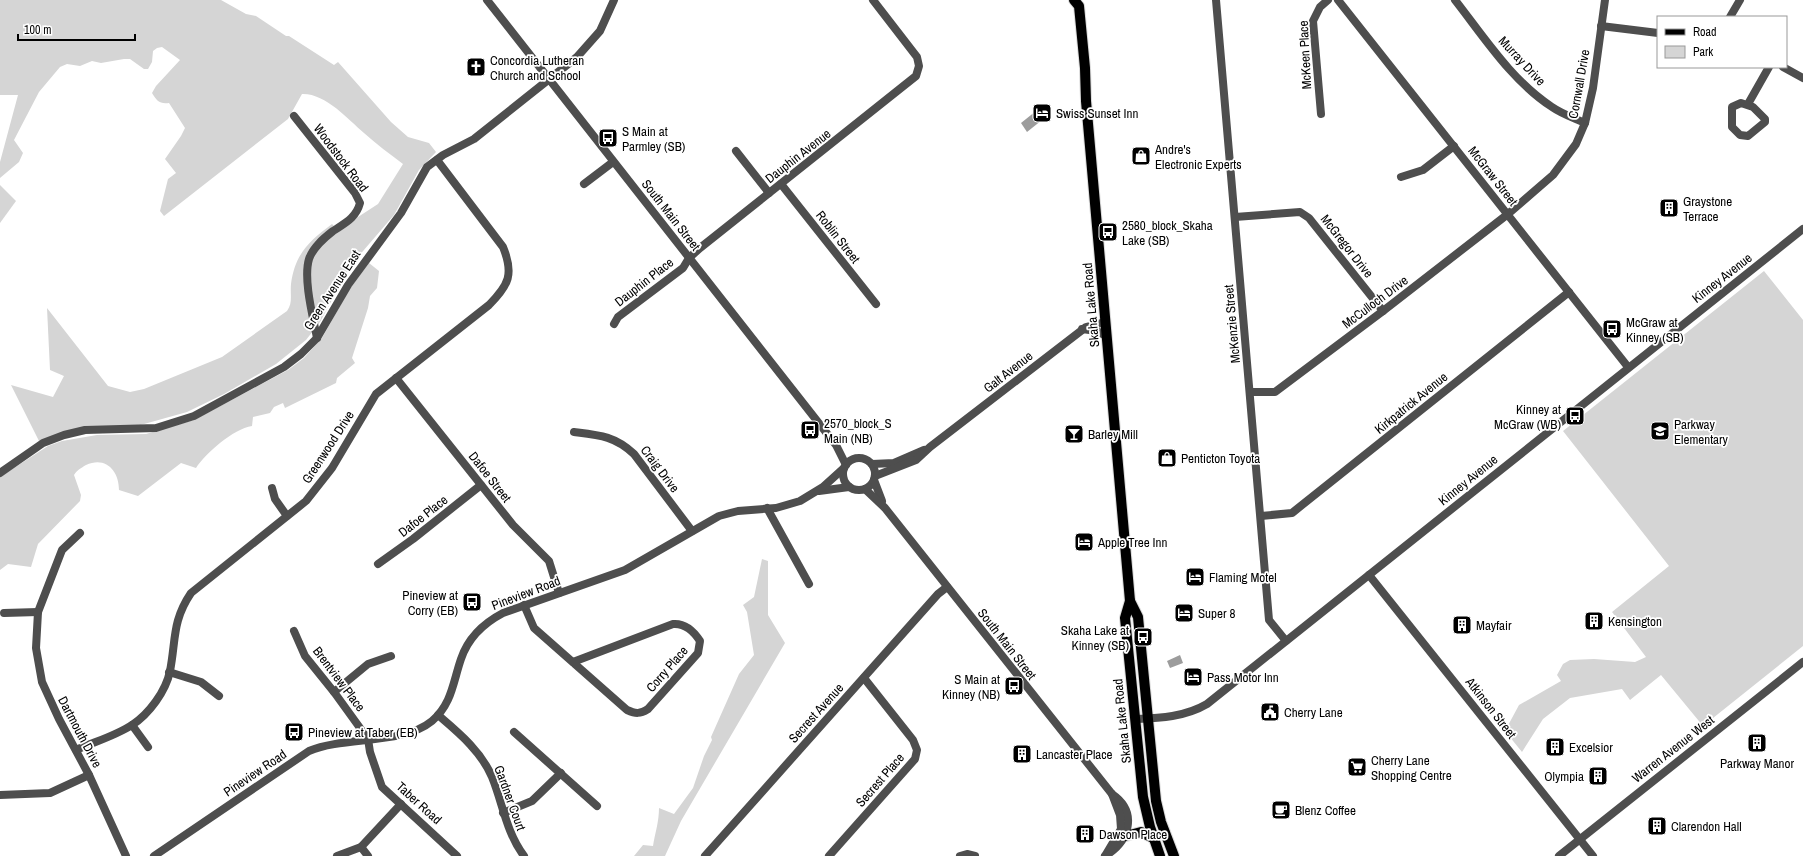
<svg xmlns="http://www.w3.org/2000/svg" width="1803" height="856" font-family="'Archivo Narrow',sans-serif">
  <style>
    .green { fill: #d5d5d5 }
    .water { fill: #9c9c9c }
    .lines { fill: none; stroke-linecap: round; stroke-linejoin: round }
    .major-casing { stroke: #dbdbdb; stroke-width: 12 }
    .minor { stroke: #4e4e4e; stroke-width: 8 }
    .major { stroke: #000; stroke-width: 10 }
    .labels { text-anchor: middle; dominant-baseline: central; stroke-width: 3.5; stroke-linejoin: round; paint-order: stroke }
    .street-label { font-size: 13px; fill: #000; stroke: #fff }
    .poi-label { font-size: 13px; fill: #000; stroke: #fff; text-anchor: start }
  </style>
  <rect width="100%" height="100%" fill="#fff"/>
  <g class="green">
    <path d="M0,0h221l25,14 10,2 30,20h3l45,29 4,-3 53,60 17,15 21,6 7,9 -17,18 -25,45 -43,50 -31,57 -14,18 -30,24 -52,30 -37,18 -50,14 -98,15 -28,-56 42,12 11,-21 -14,-6 -3,-62 61,78 22,6 14,-3 78,-32 65,-46c6,-8 3,-16 4,-27 4,-30 18,-43 41,-60l6,6 40,-26 25,-40c-13,-10 -27,-20 -39,-31 -16,-14 -39,-40 -62,-39l-14,25 -124,97 -4,-5 8,-32 8,-6 -11,-14 16,-23 4,-8 -16,-25c-10,1 -12,-2 -17,-10l4,-7 24,-26 -18,-13 -5,1 -4,3 -1,11 -4,7h-4l-14,-10h-6l-23,4 -9,-2 -12,5 -13,-2 -7,3 -21,25 -25,48 9,13 -4,9 -19,16v-16l18,-67h-18z"/>
    <polygon points="0,185 16,201 0,223"/>
    <path d="M369,263l10,8 -2,17 -7,8 -2,12 -16,50 3,5 -18,15 -1,5 -51,25 -2,-5 -9,4 -4,6 -17,4 -1,9c-19,3 -46,27 -56,42l-15,-5 -43,33 -19,-6c0,-19 -13,-34 -33,-25 -5,3 -9,5 -12,10l7,20 -1,6 -42,43 -7,23 -23,-3 -8,6v-93l48,-31 14,-5 35,-6 49,-1 48,-14 94,-50 16,-12 18,-20 27,-48z"/>
    <polygon points="1764,271 1803,320 1803,646 1703,726 1661,675 1630,700 1622,689 1570,698 1543,719 1522,752 1505,731 1519,705 1561,681 1557,675 1563,664 1570,660 1594,659 1635,662 1646,657 1612,612 1669,566 1563,431"/>
    <path d="M762,559l6,2v54l17,28 -104,178 -16,35h-31l9,-11 10,1c2,-13 6,-24 6,-38l15,6 19,-26 11,-32 8,-16 -1,-3 28,-63 15,-19 -7,-43 -4,-7 11,-8z"/>
  </g>
  <g class="water">
    <polygon points="1036,111 1042,120 1027,132 1021,123"/>
    <polygon points="1180,655 1183,663 1170,668 1167,661"/>
  </g>
  <g class="lines">
    <g class="major-casing">
      <g id="major">
        <polyline points="1074,0 1079,6 1085,68 1086,101 1130,601 1138,617 1156,801 1161,822 1174,856"/>
        <polyline points="1130,601 1125,618 1143,797 1150,827 1160,856"/>
        <polyline points="1126,836 1141,832 1153,838"/>
      </g>
    </g>
    <g class="minor">
      <polyline points="487,0 836,445 846,465"/>
      <polyline points="1216,0 1269,620 1286,641"/>
      <polyline points="1338,0 1628,367"/>
      <path d="M1455,0c29,37 57,81 97,107 10,7 22,11 33,16"/>
      <polyline points="1730,17 1740,0"/>
      <polyline points="1601,26 1658,33"/>
      <polyline points="1783,67 1803,78"/>
      <polygon points="1741,103 1753,107 1765,119 1765,122 1748,136 1740,135 1732,127 1732,107"/>
      <polyline points="1748,104 1769,67"/>
      <polyline points="1321,114 1313,21 1320,7 1328,0"/>
      <path d="M294,116l61,77 5,10c-4,15 -15,20 -27,28 -9,7 -20,16 -24,28 -6,20 4,58 8,79"/>
      <polyline points="736,151 769,193"/>
      <polyline points="1401,177 1423,170 1454,146"/>
      <polyline points="584,184 613,162"/>
      <polyline points="781,184 876,304"/>
      <polyline points="1235,217 1300,212 1309,218 1383,311"/>
      <polyline points="614,324 618,317 683,268 689,258 700,248 916,76 919,66 917,57 873,0"/>
      <polyline points="1082,329 1097,331 1106,336"/>
      <polyline points="396,378 513,525 549,561 559,593"/>
      <polyline points="1250,392 1275,392 1383,311 1508,214 1553,175 1576,144 1585,123 1593,88 1605,0"/>
      <path d="M574,432c25,3 41,4 60,22l58,77"/>
      <circle cx="859" cy="474" r="16"/>
      <polyline points="872,464 894,463 924,450"/>
      <polyline points="0,473 43,443 64,435 85,430 156,428 194,416 284,367 301,354 317,338 348,285 401,213 427,167 443,155 474,139 577,57 600,31 614,0"/>
      <polyline points="875,476 916,460 930,447 1086,327 1105,322"/>
      <polyline points="874,480 882,501"/>
      <polyline points="272,488 275,499 287,516"/>
      <path d="M865,489l20,19 227,286c26,18 18,47 -7,62"/>
      <polyline points="819,491 849,487"/>
      <polyline points="767,508 809,584"/>
      <polyline points="1261,516 1292,513 1569,292"/>
      <polyline points="80,533 62,550 38,612 36,648 42,682 59,719 89,775 126,856"/>
      <polyline points="378,564 413,539 481,485"/>
      <polyline points="1369,575 1593,856"/>
      <path d="M524,605l10,23 93,82c9,4 13,4 21,-1l50,-56 2,-12c-7,-11 -15,-18 -27,-17l-100,38"/>
      <polyline points="4,613 38,612"/>
      <polyline points="294,631 305,656 334,692 368,739 370,752 382,787 457,856"/>
      <polyline points="169,672 201,682 219,696"/>
      <polyline points="334,692 368,664 391,656"/>
      <path d="M438,715c21,18 43,36 54,62 11,27 14,55 32,79"/>
      <path d="M1136,719c24,-1 49,-2 71,-15l596,-475"/>
      <polyline points="132,725 148,747"/>
      <polyline points="514,732 597,806"/>
      <path d="M76,750c18,-8 39,-14 56,-25 17,-11 34,-34 38,-54 6,-31 2,-50 21,-78l115,-92 26,-33 44,-74 113,-89c20,-20 25,-31 14,-58l-66,-87"/>
      <polyline points="0,795 50,793 89,775"/>
      <polyline points="503,813 532,801 561,773"/>
      <polyline points="361,847 368,856"/>
      <path d="M154,856l155,-105c36,-15 94,-6 123,-30 20,-17 21,-39 29,-62 7,-21 23,-36 42,-46l122,-43 94,-54 19,-5 38,-3 24,-7 23,-14 21,-19"/>
      <polyline points="337,856 361,847 401,804"/>
      <polyline points="705,856 938,594 947,587"/>
      <polyline points="829,856 915,759 917,750 913,740 864,678"/>
      <polyline points="960,856 967,854 975,856"/>
      <polyline points="1105,856 1121,829 1120,815 1112,794"/>
      <polyline points="1559,856 1803,662"/>
    </g>
    <use href="#major" class="major"/>
  </g>
  <defs>
    <g id="church-square" transform="scale(1)"><rect x="-9" y="-9" width="18" height="18" rx="4" fill="#000" stroke="#fff"/><path d="M-1.2-6h2.4v3.5h3.3v2.4h-3.3V6h-2.4V-.1h-3.3v-2.4h3.3Z" fill="#fff"/></g>
    <g id="hotel-square" transform="scale(1)"><rect x="-9" y="-9" width="18" height="18" rx="4" fill="#000" stroke="#fff"/><path d="M-6-4.5h1.5V1H6V5H4.5V3h-9V5H-6ZM-4 0a1.8 1.8 0 1 1 3.6 0ZM.5 0V-2.5h3Q6-2.5 6 0Z" fill="#fff"/></g>
    <g id="bus-square" transform="scale(1)"><rect x="-9" y="-9" width="18" height="18" rx="4" fill="#000" stroke="#fff"/><path d="M-5-6H5V4H4V6H2V4H-2V6H-4V4H-5ZM-3.5-4V0h7V-4ZM-3.5 1.2v1.5H-2V1.2ZM2 1.2v1.5H3.5V1.2Z" fill="#fff"/></g>
    <g id="shop-square" transform="scale(1)"><rect x="-9" y="-9" width="18" height="18" rx="4" fill="#000" stroke="#fff"/><path d="M-5-2.5h2.3a2.7 3.5 0 0 1 5.4 0H5L5.5 6h-11ZM-1.5-2.5h3a1.5 2.3 0 0 0-3 0Z" fill="#fff"/></g>
    <g id="building-square" transform="scale(1)"><rect x="-9" y="-9" width="18" height="18" rx="4" fill="#000" stroke="#fff"/><path d="M-4-6H4V6H1V3H-1V6H-4ZM-2.5-4.3h1.7v1.8h-1.7ZM.8-4.3h1.7v1.8H.8ZM-2.5-1h1.7V.8h-1.7ZM.8-1h1.7V.8H.8Z" fill="#fff"/></g>
    <g id="school-square" transform="scale(1)"><rect x="-9" y="-9" width="18" height="18" rx="4" fill="#000" stroke="#fff"/><path d="M0-5L7-2L0 1L-7-2ZM-4 1L0 2.5L4 1V4Q0 6-4 4Z" fill="#fff"/></g>
    <g id="bar-square" transform="scale(1)"><rect x="-9" y="-9" width="18" height="18" rx="4" fill="#000" stroke="#fff"/><path d="M-6-5H6L.8 .8V4.5H3.5V6h-7V4.5H-.8V.8Z" fill="#fff"/></g>
    <g id="civic-square" transform="scale(1)"><rect x="-9" y="-9" width="18" height="18" rx="4" fill="#000" stroke="#fff"/><path d="M-.6-6.5H3V-4.5H.6V-3L4-1V1h2V6H-6V1h2V-1L-.6-3ZM-1.2 2.5V6h2.4V2.5Z" fill="#fff"/></g>
    <g id="supermarket-square" transform="scale(1)"><rect x="-9" y="-9" width="18" height="18" rx="4" fill="#000" stroke="#fff"/><path d="M-6-5.5h2.5l.6 2H6L4.5 2H-2.5L-4.4-4H-6ZM-1.5 3.2a1.3 1.3 0 1 0 .1 0ZM3 3.2a1.3 1.3 0 1 0 .1 0Z" fill="#fff"/></g>
    <g id="cafe-square" transform="scale(1)"><rect x="-9" y="-9" width="18" height="18" rx="4" fill="#000" stroke="#fff"/><path d="M-5.5-4.5H6V0H3Q3 3.5 0 3.5H-2.5Q-5.5 3.5-5.5 0ZM3-3.2v2h1.7v-2ZM-6 4.5H4V6H-6Z" fill="#fff"/></g>
  </defs>
  <g fill-rule="evenodd">
    <use href="#church-square" x="476" y="67"/>
    <use href="#hotel-square" x="1042" y="113"/>
    <use href="#bus-square" x="608" y="138"/>
    <use href="#shop-square" x="1141" y="156"/>
    <use href="#building-square" x="1669" y="208"/>
    <use href="#bus-square" x="1108" y="232"/>
    <use href="#bus-square" x="1612" y="329"/>
    <use href="#bus-square" x="1575" y="416"/>
    <use href="#bus-square" x="810" y="430"/>
    <use href="#school-square" x="1660" y="431"/>
    <use href="#bar-square" x="1074" y="434"/>
    <use href="#shop-square" x="1167" y="458"/>
    <use href="#hotel-square" x="1084" y="542"/>
    <use href="#hotel-square" x="1195" y="577"/>
    <use href="#bus-square" x="472" y="602"/>
    <use href="#hotel-square" x="1184" y="613"/>
    <use href="#building-square" x="1594" y="621"/>
    <use href="#building-square" x="1462" y="625"/>
    <use href="#bus-square" x="1143" y="637"/>
    <use href="#hotel-square" x="1193" y="677"/>
    <use href="#bus-square" x="1014" y="686"/>
    <use href="#civic-square" x="1270" y="712"/>
    <use href="#bus-square" x="294" y="732"/>
    <use href="#building-square" x="1757" y="743"/>
    <use href="#building-square" x="1555" y="747"/>
    <use href="#building-square" x="1022" y="754"/>
    <use href="#supermarket-square" x="1357" y="767"/>
    <use href="#building-square" x="1598" y="776"/>
    <use href="#cafe-square" x="1281" y="810"/>
    <use href="#building-square" x="1657" y="826"/>
    <use href="#building-square" x="1085" y="834"/>
  </g>
  <g class="labels">
    <g class="street-label">
      <text transform="translate(1305 55) rotate(-93)">McKeen Place</text>
      <text transform="translate(1522 61) rotate(47)">Murray Drive</text>
      <text transform="translate(1579 84) rotate(-80)">Cornwall Drive</text>
      <text transform="translate(798 156) rotate(-38)">Dauphin Avenue</text>
      <text transform="translate(341 158) rotate(53)">Woodstock Road</text>
      <text transform="translate(1493 176) rotate(52)">McGraw Street</text>
      <text transform="translate(671 215) rotate(52)">South Main Street</text>
      <text transform="translate(838 237) rotate(52)">Roblin Street</text>
      <text transform="translate(1347 246) rotate(52)">McGregor Drive</text>
      <text transform="translate(1722 278) rotate(-38)">Kinney Avenue</text>
      <text transform="translate(644 282) rotate(-38)">Dauphin Place</text>
      <text transform="translate(332 290) rotate(-57)">Green Avenue East</text>
      <text transform="translate(1375 302) rotate(-37)">McCulloch Drive</text>
      <text transform="translate(1091 305) rotate(-95)">Skaha Lake Road</text>
      <text transform="translate(1232 324) rotate(-95)">McKenzie Street</text>
      <text transform="translate(1008 372) rotate(-38)">Galt Avenue</text>
      <text transform="translate(1411 403) rotate(-39)">Kirkpatrick Avenue</text>
      <text transform="translate(328 447) rotate(-57)">Greenwood Drive</text>
      <text transform="translate(660 469) rotate(53)">Craig Drive</text>
      <text transform="translate(490 477) rotate(52)">Dafoe Street</text>
      <text transform="translate(1468 480) rotate(-39)">Kinney Avenue</text>
      <text transform="translate(423 516) rotate(-38)">Dafoe Place</text>
      <text transform="translate(526 593) rotate(-21)">Pineview Road</text>
      <text transform="translate(1007 644) rotate(52)">South Main Street</text>
      <text transform="translate(667 669) rotate(-49)">Corry Place</text>
      <text transform="translate(339 679) rotate(53)">Brentview Place</text>
      <text transform="translate(1491 708) rotate(52)">Atkinson Street</text>
      <text transform="translate(816 713) rotate(-48)">Secrest Avenue</text>
      <text transform="translate(1122 721) rotate(-96)">Skaha Lake Road</text>
      <text transform="translate(80 732) rotate(62)">Dartmouth Drive</text>
      <text transform="translate(1673 749) rotate(-38)">Warren Avenue West</text>
      <text transform="translate(255 773) rotate(-34)">Pineview Road</text>
      <text transform="translate(880 780) rotate(-49)">Secrest Place</text>
      <text transform="translate(510 798) rotate(70)">Gardner Court</text>
      <text transform="translate(419 803) rotate(42)">Taber Road</text>
    </g>
    <g class="poi-label">
      <text x="490" y="60">Concordia Lutheran<tspan x="490" dy="15">Church and School</tspan></text>
      <text x="1056" y="113">Swiss Sunset Inn</text>
      <text x="622" y="131">S Main at<tspan x="622" dy="15">Parmley (SB)</tspan></text>
      <text x="1155" y="149">Andre's<tspan x="1155" dy="15">Electronic Experts</tspan></text>
      <text x="1683" y="201">Graystone<tspan x="1683" dy="15">Terrace</tspan></text>
      <text x="1122" y="225">2580_block_Skaha<tspan x="1122" dy="15">Lake (SB)</tspan></text>
      <text x="1626" y="322">McGraw at<tspan x="1626" dy="15">Kinney (SB)</tspan></text>
      <text x="1561" y="409" text-anchor="end">Kinney at<tspan x="1561" dy="15">McGraw (WB)</tspan></text>
      <text x="824" y="423">2570_block_S<tspan x="824" dy="15">Main (NB)</tspan></text>
      <text x="1674" y="424">Parkway<tspan x="1674" dy="15">Elementary</tspan></text>
      <text x="1088" y="434">Barley Mill</text>
      <text x="1181" y="458">Penticton Toyota</text>
      <text x="1098" y="542">Apple Tree Inn</text>
      <text x="1209" y="577">Flaming Motel</text>
      <text x="458" y="595" text-anchor="end">Pineview at<tspan x="458" dy="15">Corry (EB)</tspan></text>
      <text x="1198" y="613">Super 8</text>
      <text x="1608" y="621">Kensington</text>
      <text x="1476" y="625">Mayfair</text>
      <text x="1129" y="630" text-anchor="end">Skaha Lake at<tspan x="1129" dy="15">Kinney (SB)</tspan></text>
      <text x="1207" y="677">Pass Motor Inn</text>
      <text x="1000" y="679" text-anchor="end">S Main at<tspan x="1000" dy="15">Kinney (NB)</tspan></text>
      <text x="1284" y="712">Cherry Lane</text>
      <text x="308" y="732">Pineview at Taber (EB)</text>
      <text x="1569" y="747">Excelsior</text>
      <text x="1036" y="754">Lancaster Place</text>
      <text x="1371" y="760">Cherry Lane<tspan x="1371" dy="15">Shopping Centre</tspan></text>
      <text x="1757" y="763" text-anchor="middle">Parkway Manor</text>
      <text x="1584" y="776" text-anchor="end">Olympia</text>
      <text x="1295" y="810">Blenz Coffee</text>
      <text x="1671" y="826">Clarendon Hall</text>
      <text x="1099" y="834">Dawson Place</text>
    </g>
  </g>
  <rect x="1657" y="16" width="130" height="52" fill="#ffffff" stroke="#999999"/>
  <rect x="1665" y="29" width="20" height="6" fill="#000000" stroke="#999999"/>
  <text x="1693" y="36" font-size="12" fill="#000000">Road</text>
  <rect x="1665" y="46" width="20" height="12" fill="#d5d5d5" stroke="#999999"/>
  <text x="1693" y="56" font-size="12" fill="#000000">Park</text>
  <path d="M18 34v6h117v-6" fill="none" stroke="#000000" stroke-width="2"/>
  <text x="24" y="34" font-size="12" fill="#000000" stroke="#ffffff" stroke-width="3" paint-order="stroke">100 m</text>
</svg>
